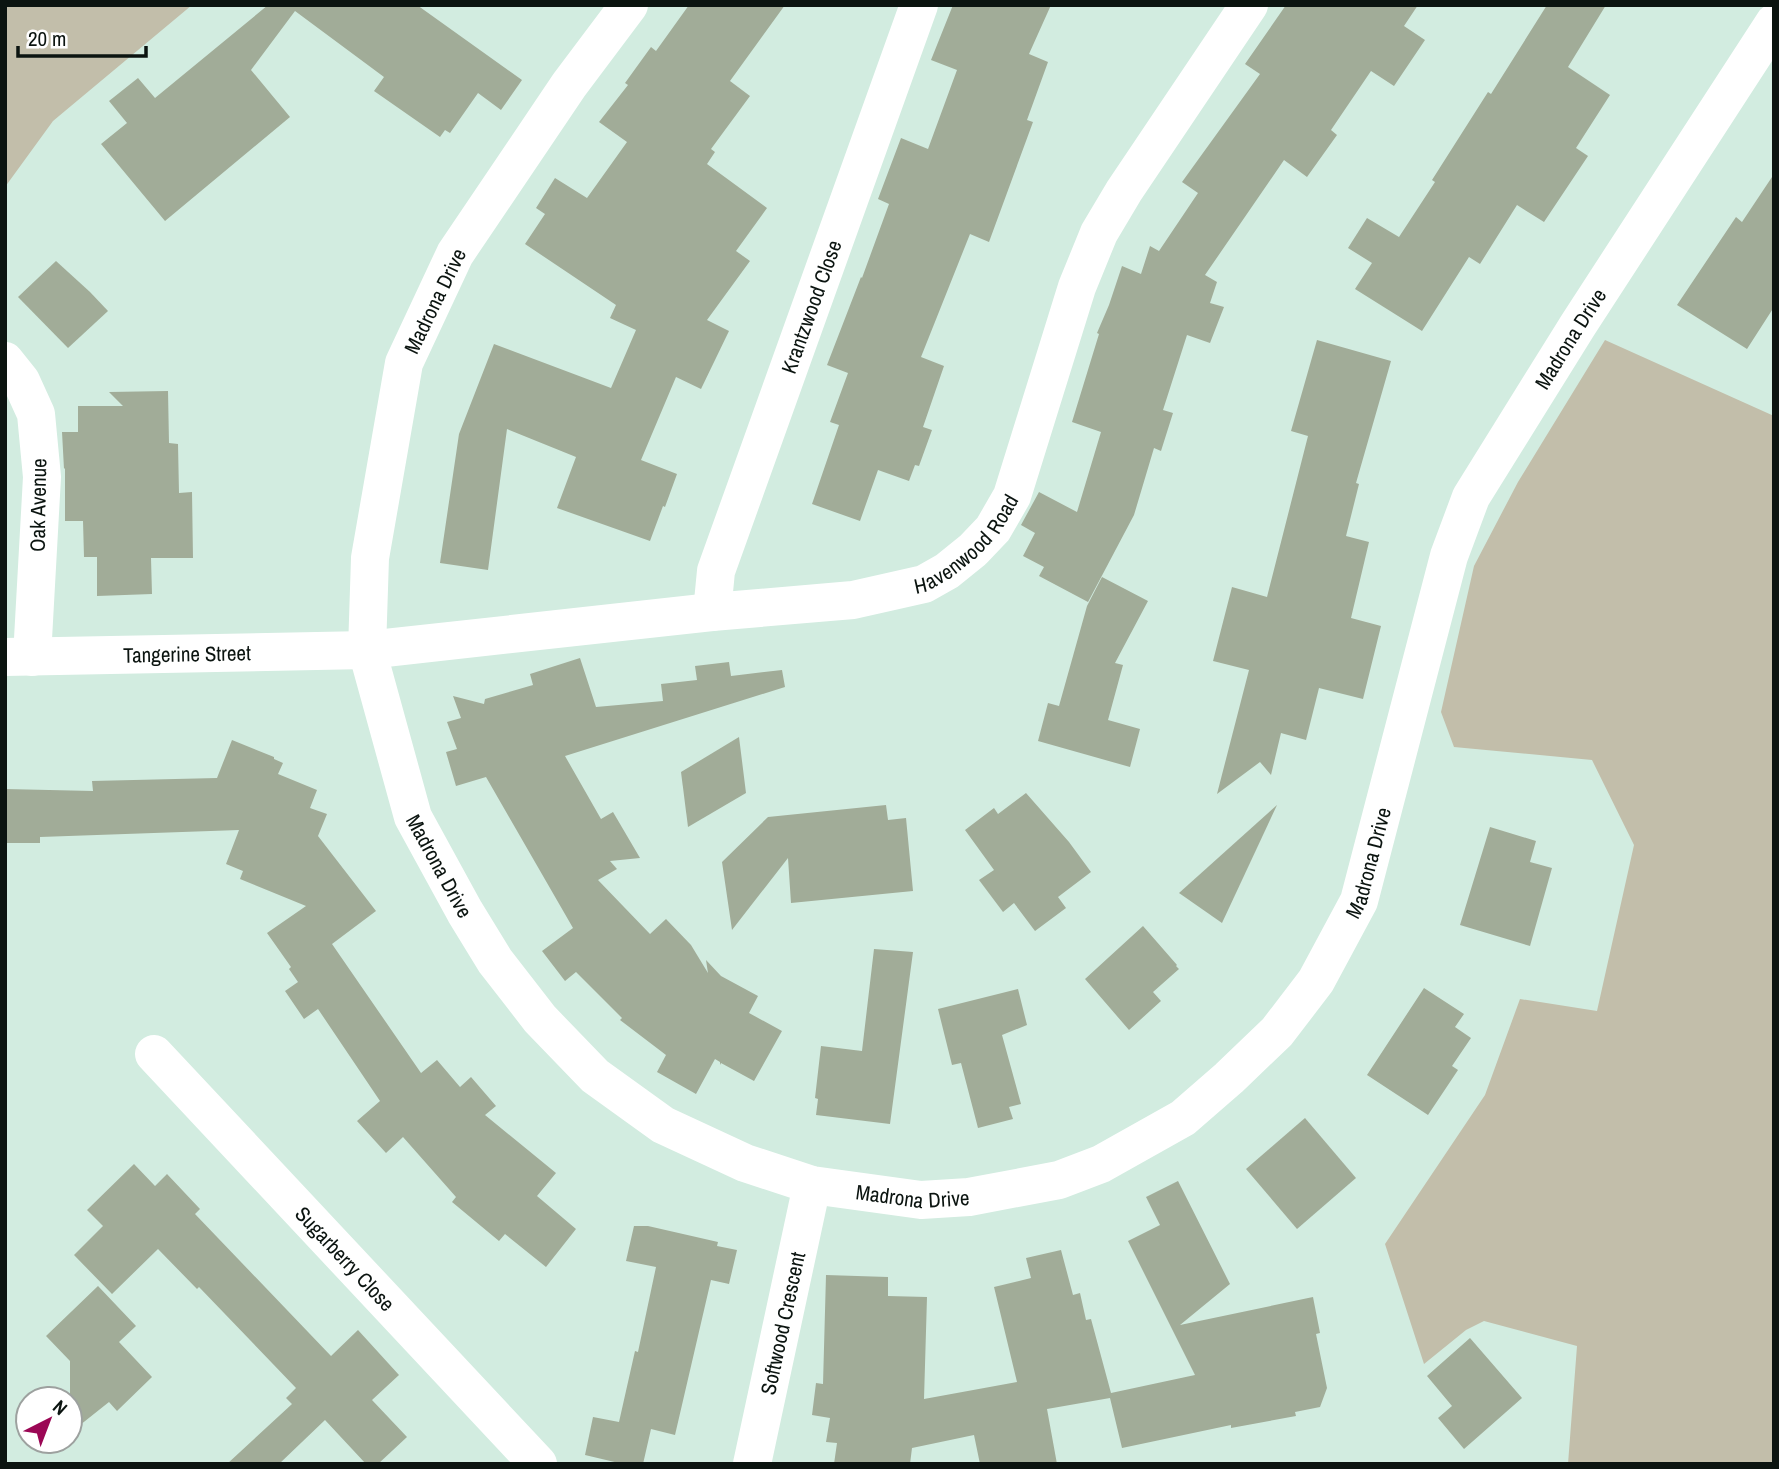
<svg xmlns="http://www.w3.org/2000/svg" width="1779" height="1469" font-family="'Archivo Narrow',sans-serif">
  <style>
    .green { fill: #c2beaa }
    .building { fill: #a1ac98 }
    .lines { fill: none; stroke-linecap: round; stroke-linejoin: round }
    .minor { stroke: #fff; stroke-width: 38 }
    .labels { text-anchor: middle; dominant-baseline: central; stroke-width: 5; stroke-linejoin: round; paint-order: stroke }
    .street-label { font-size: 21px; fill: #0b1410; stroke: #fff }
  </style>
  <rect width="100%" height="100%" fill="#d2ece0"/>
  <g class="green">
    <polygon points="5,5 192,5 53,121 5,187"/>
    <polygon points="1605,340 1774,416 1774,1464 1568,1464 1577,1346 1484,1321 1466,1330 1424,1364 1385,1244 1485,1095 1520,999 1597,1011 1634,845 1592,760 1454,747 1441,712 1474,566 1518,482"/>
  </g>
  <g class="building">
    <polygon points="268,5 417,5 522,80 501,110 478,93 450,133 445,130 440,137 374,91 384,77 295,11 251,70 290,117 165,221 101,144 127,123 109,101 138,78 155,98"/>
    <polygon points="689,5 785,5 730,81 750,96 711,149 715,152 707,164 767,208 736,251 750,261 707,320 729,331 701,389 676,377 641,460 677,474 665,507 663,506 650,541 557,508 576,457 507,429 488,570 440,563 459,434 494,344 611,388 636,330 610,318 616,305 525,244 545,214 536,208 555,178 587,198 627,142 599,122 628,85 625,83 651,47 656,51"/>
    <polygon points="953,5 1051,5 1029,54 1048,62 1027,120 1033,122 989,242 970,234 921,357 944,366 923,427 932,430 919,466 915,465 909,481 878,470 860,521 812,504 839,425 830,422 848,373 827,365 861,277 862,278 889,204 878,199 901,138 928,149 957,70 931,60"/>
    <polygon points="1286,5 1418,5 1404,26 1425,40 1394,86 1371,71 1331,130 1337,135 1307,177 1284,160 1205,275 1217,282 1210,303 1224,307 1210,343 1187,335 1163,410 1173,413 1161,451 1154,448 1134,515 1088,602 1039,576 1044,567 1023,556 1035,533 1021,525 1039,492 1077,512 1101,432 1072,422 1099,334 1097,333 1109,305 1122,266 1141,274 1150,246 1159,251 1198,193 1182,182 1260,74 1245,64"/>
    <polygon points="1547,5 1606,5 1568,67 1610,95 1576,148 1588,156 1544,222 1517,205 1480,264 1469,257 1422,331 1355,289 1372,263 1348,248 1367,218 1399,237 1435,182 1432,180 1488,92 1491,94"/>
    <polygon points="1774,174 1774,307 1747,349 1677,305 1736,217 1742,222"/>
    <polygon points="56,261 90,292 108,311 68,348 18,297"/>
    <polygon points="1317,340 1391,361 1356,483 1359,484 1346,536 1369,542 1351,618 1381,626 1363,699 1319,688 1306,740 1281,733 1271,775 1260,762 1217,794 1249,670 1213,661 1232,587 1267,597 1308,436 1291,431"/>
    <polygon points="168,391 169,443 178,444 179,493 192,492 193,558 151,558 152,594 97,596 97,557 84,557 83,521 65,521 65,468 64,469 62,432 78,432 78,406 123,406 109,392"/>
    <polygon points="1102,577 1148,601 1115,663 1123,665 1108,720 1140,729 1130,767 1038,741 1048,703 1059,706 1087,606"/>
    <polygon points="580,658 596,707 663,701 661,684 697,680 695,666 729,662 731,676 782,670 785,687 565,756 601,819 613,812 640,858 610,861 617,869 598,880 650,934 666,919 691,945 708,973 706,960 721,976 758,996 749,1013 782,1031 754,1081 721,1063 720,1065 720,1062 715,1059 696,1094 657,1072 666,1055 620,1020 622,1018 576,972 565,981 542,951 573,928 486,777 456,786 446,752 457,749 447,722 461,718 453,696 484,704 485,699 533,685 530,674"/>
    <polygon points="739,737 746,793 688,827 681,772"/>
    <polygon points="232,740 274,757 274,759 283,763 278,774 317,790 310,808 327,814 318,836 376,911 332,944 421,1073 437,1060 460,1087 471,1077 496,1106 485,1115 556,1173 537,1196 576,1229 546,1267 505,1234 499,1241 452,1202 456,1197 403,1137 386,1153 357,1121 380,1101 318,1009 304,1019 285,991 298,982 289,969 291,967 267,933 306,906 240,879 243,871 226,864 239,830 40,837 40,843 5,843 5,789 93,791 92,781 217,778"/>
    <polygon points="1026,793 1069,842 1091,872 1058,897 1066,908 1035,931 1014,903 1003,912 979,880 994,870 965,830 994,808 998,814"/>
    <polygon points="886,805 888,820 906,818 913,891 791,903 788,858 732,930 722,862 768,817"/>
    <polygon points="1277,805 1222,923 1179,893"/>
    <polygon points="1490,827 1536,841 1530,862 1552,868 1530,946 1460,925"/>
    <polygon points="1143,926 1177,965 1176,966 1179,969 1153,992 1161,1001 1129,1030 1085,979"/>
    <polygon points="874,949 913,952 890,1124 816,1115 818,1099 815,1098 821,1046 862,1051"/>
    <polygon points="1424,988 1464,1014 1455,1027 1471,1038 1452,1066 1458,1070 1428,1115 1367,1075"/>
    <polygon points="1018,989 1027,1025 1002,1035 1021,1104 1009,1107 1013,1119 978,1128 961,1063 952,1065 938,1009"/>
    <polygon points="1305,1118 1356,1178 1297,1229 1246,1169"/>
    <polygon points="134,1164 155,1186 167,1174 200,1209 195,1214 331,1356 358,1330 399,1375 372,1400 407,1437 378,1464 366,1464 325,1420 279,1464 227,1464 292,1404 286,1398 296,1388 199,1287 197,1289 158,1249 112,1294 74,1255 103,1226 87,1210"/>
    <polygon points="1178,1181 1230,1284 1180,1325 1313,1297 1320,1333 1316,1334 1327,1388 1320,1407 1295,1412 1296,1416 1231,1428 1231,1425 1122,1448 1110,1398 1047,1409 1057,1464 980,1464 974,1435 912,1448 910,1464 834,1464 837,1443 826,1442 830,1418 812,1415 816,1383 823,1384 826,1275 888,1277 888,1296 927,1297 924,1399 1017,1382 994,1287 1031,1278 1026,1258 1061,1250 1073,1295 1080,1293 1086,1320 1091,1319 1111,1393 1195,1375 1128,1241 1160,1225 1146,1197"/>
    <polygon points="634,1226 648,1226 718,1242 717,1246 737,1250 729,1284 711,1280 675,1435 651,1429 643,1464 623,1464 585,1455 593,1417 619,1422 635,1351 638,1352 656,1267 626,1261"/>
    <polygon points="98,1286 136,1326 119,1342 152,1377 117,1411 109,1402 70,1433 70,1361 46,1336"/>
    <polygon points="1470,1338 1522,1398 1464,1449 1438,1418 1452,1406 1427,1376"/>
  </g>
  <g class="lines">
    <g class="minor">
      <path id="s1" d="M629,5l-60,80 -114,169 -51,109 -34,195 -3,92 46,167 52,95 30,49 45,58 55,57 68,49 82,38 67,22 109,15 48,-3 90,-17 42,-16 82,-46 46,-40 48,-46 39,-51 43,-80 90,-345 22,-59 107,-172 196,-302"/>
      <polyline points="5,361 21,381 36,414 42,477 32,657"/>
      <path id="s2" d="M712,612l4,-41 203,-566"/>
      <path id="s3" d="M5,657l362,-7 345,-38 141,-12 71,-16 23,-13 26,-21 20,-21 19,-33 65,-209 22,-54 25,-42 125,-186"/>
      <path id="s4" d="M154,1054l384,410"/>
      <path id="s5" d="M752,1464l60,-279"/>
    </g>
  </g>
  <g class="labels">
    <g class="street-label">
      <text transform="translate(435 301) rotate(-64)">Madrona Drive</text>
      <text stroke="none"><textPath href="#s2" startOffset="322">Krantzwood Close</textPath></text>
      <text stroke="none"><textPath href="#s1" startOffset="2728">Madrona Drive</textPath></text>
      <text transform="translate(38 505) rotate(-89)">Oak Avenue</text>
      <text stroke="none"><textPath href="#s3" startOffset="982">Havenwood Road</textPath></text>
      <text stroke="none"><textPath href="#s3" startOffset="182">Tangerine Street</textPath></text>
      <text stroke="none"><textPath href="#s1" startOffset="2161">Madrona Drive</textPath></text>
      <text stroke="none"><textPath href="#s1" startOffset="943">Madrona Drive</textPath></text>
      <text stroke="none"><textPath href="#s1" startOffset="1552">Madrona Drive</textPath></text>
      <text stroke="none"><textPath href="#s4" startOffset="280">Sugarberry Close</textPath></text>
      <text stroke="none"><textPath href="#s5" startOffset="144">Softwood Crescent</textPath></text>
    </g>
  </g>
  <rect width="1779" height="1469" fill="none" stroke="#0b1410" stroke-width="14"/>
  <g transform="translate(49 1420) rotate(42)"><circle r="33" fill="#ffffff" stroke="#9da19f" stroke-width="2"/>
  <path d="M0-5L12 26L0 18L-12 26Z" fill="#9b0755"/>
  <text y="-10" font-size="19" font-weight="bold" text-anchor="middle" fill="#0b1410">N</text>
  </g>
  <path d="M18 46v10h128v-10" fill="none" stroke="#0b1410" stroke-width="3.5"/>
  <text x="28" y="46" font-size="21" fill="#0b1410" stroke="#ffffff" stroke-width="5" paint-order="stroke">20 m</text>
</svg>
